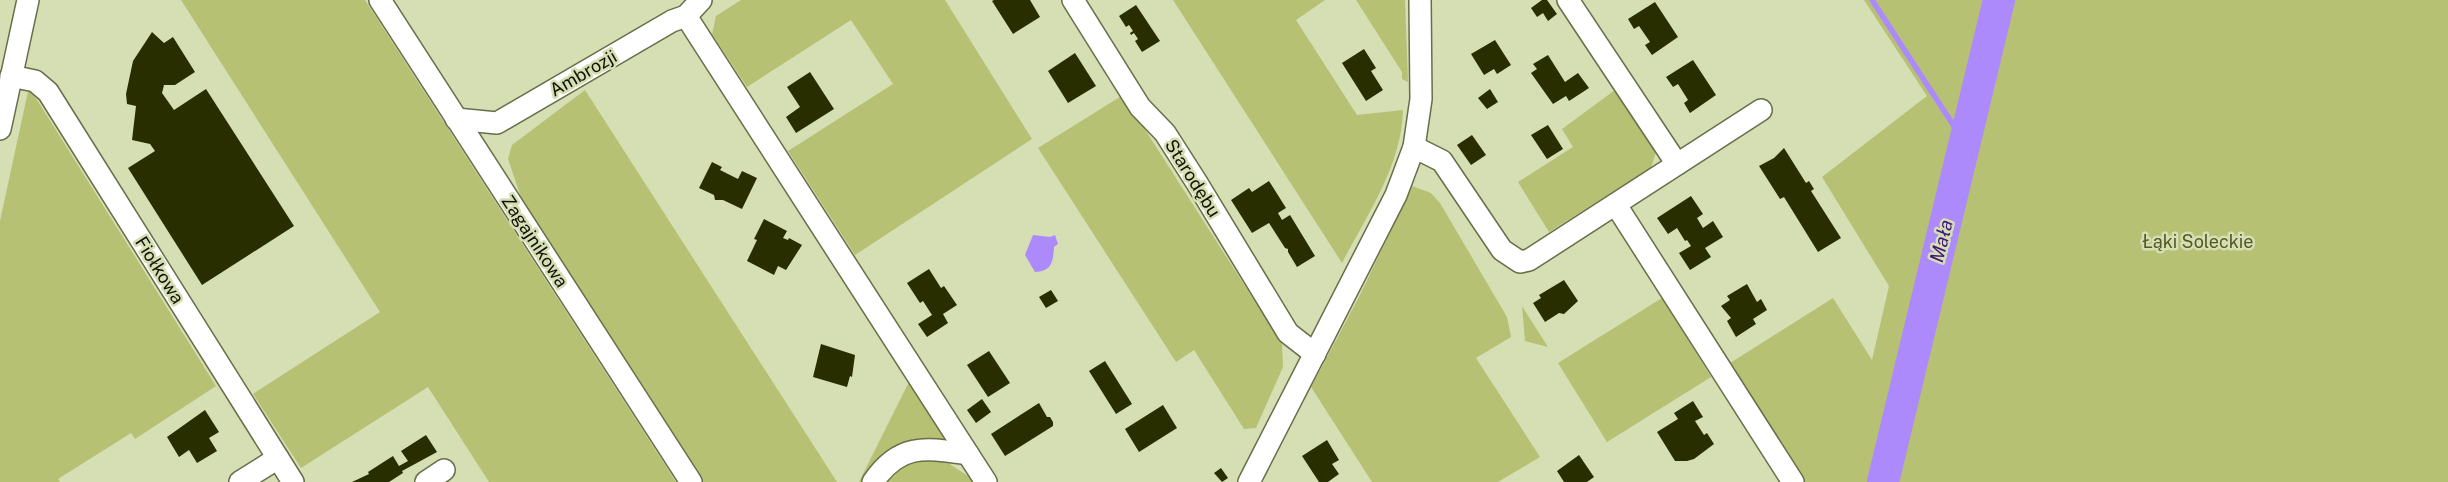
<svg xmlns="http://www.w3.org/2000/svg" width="2448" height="482" font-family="'Public Sans',sans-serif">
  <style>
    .green { fill: #b6c174 }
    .water { fill: #ac8afc }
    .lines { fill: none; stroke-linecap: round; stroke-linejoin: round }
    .stream { stroke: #ac8afc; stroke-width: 5.5 }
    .river { stroke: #ac8afc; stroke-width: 32 }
    .building { fill: #292e00 }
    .minor-casing { stroke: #686e49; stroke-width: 24 }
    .minor { stroke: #fff; stroke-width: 21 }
    .labels { text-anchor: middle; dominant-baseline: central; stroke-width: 5; stroke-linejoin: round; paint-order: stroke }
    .street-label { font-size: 18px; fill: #101204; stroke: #d6deb4 }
    .park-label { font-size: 18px; fill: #535a24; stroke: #d6deb4 }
    .water-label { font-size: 19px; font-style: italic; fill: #41177b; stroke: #d6deb4 }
  </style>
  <rect width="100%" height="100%" fill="#d6deb4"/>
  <g class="green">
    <polygon points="181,0 365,0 676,482 489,482 428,387 301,468 253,394 380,312"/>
    <polygon points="741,0 945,0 1032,139 855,255 788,151 893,84 851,20 747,87 712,34 716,16"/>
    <path d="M1173,0h152l-29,20 61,95 46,-5c-1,55 -36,105 -61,153z"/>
    <polygon points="1356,0 1405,0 1408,82 1402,79 1402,72"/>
    <polygon points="1864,0 2448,0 2448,482 1805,482 1730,363 1833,298 1872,360 1889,286 1822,177 1927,96"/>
    <polygon points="29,87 216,386 135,439 131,433 58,479 60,482 0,482 0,221"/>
    <polygon points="585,90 837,482 700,482 523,203 508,159 512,145"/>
    <polygon points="1615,90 1656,152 1651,168 1549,232 1518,182 1573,147 1562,129"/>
    <polygon points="1123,95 1282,344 1283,367 1256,428 1244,429 1194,350 1176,362 1038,148"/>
    <polygon points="1412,186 1431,193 1440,203 1507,317 1511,337 1476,358 1540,457 1498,482 1372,482 1311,387 1359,297"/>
    <polygon points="1662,298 1711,377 1607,442 1558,363"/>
    <polygon points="1522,306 1548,347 1525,341"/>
    <polygon points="912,376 950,447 914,445 868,482 859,482"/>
    <polygon points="918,456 945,461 977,482 883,482 889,474"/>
  </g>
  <path class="water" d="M1033,235l17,2 5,-2 3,9 -4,3c-1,15 -2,24 -19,25l-10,-17z"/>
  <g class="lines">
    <polyline class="stream" points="1872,0 1963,140"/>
    <polyline class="river" points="1883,482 1999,0"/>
  </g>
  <g class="building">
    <polygon points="994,0 1030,0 1040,17 1013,34 992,1"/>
    <polygon points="1542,0 1547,0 1557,14 1548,21 1543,13 1537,17 1531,8"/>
    <polygon points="1655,2 1678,37 1652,55 1645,45 1650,42 1639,26 1634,29 1628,19"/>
    <polygon points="1136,5 1160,41 1142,52 1135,41 1138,39 1134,33 1131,35 1130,33 1133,31 1129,25 1126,27 1119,16"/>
    <polygon points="152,32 164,43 173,37 195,72 175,85 164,85 162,93 174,110 206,89 294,226 202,285 128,168 155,151 150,144 132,140 136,106 127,104 126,94 133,61"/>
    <polygon points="1495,40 1511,65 1497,74 1494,69 1484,75 1471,54"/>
    <polygon points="1364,49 1376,68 1371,71 1383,90 1366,101 1342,63"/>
    <polygon points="1075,53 1096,86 1068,103 1048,71"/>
    <polygon points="1548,55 1565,82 1578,73 1589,88 1569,101 1566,96 1553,104 1531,73 1537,69 1533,64"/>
    <polygon points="1693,60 1716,95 1690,113 1684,103 1688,100 1678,84 1673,87 1666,77"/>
    <polygon points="810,72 834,109 796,133 786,117 800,107 787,87"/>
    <polygon points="1490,89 1498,102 1487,109 1478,98"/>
    <polygon points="1548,125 1563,149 1547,159 1531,135"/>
    <polygon points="1472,135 1486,155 1471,165 1457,145"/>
    <polygon points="1784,148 1806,183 1809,181 1814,189 1811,191 1841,238 1818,252 1784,197 1780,199 1759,166 1774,158"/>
    <polygon points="712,162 722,167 720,170 738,179 742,171 757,178 742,209 723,200 715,200 714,195 699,188"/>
    <polygon points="1269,181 1286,208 1278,213 1282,220 1290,215 1315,256 1297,267 1288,252 1288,249 1285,248 1269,223 1252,233 1231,200 1249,188 1252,192"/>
    <polygon points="1691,196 1703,214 1697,218 1703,228 1713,221 1723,237 1705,248 1711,257 1690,270 1679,253 1691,246 1687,240 1685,241 1677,228 1668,234 1657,218"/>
    <polygon points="764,219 787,231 783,238 788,240 789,238 802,245 786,270 778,266 774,275 747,261 757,240 754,239"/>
    <polygon points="929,269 941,288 944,286 957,305 943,314 948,323 927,337 918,324 932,315 923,301 920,303 907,283"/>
    <polygon points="1564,280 1578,301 1564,314 1559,313 1545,322 1533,303 1541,298 1539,295"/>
    <polygon points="1747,284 1757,302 1761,299 1767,310 1753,319 1756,324 1736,337 1727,321 1731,318 1721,306 1730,300 1727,296"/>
    <polygon points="1051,290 1058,301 1046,308 1039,297"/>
    <polygon points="821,344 855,355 852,377 850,376 847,387 813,377"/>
    <polygon points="989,351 1010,383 988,397 967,365"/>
    <polygon points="1105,361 1132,404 1116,414 1089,371"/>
    <polygon points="982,399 991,412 976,423 967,410"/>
    <polygon points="1693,401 1703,417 1695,421 1704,435 1707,433 1714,444 1694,459 1687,461 1675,461 1657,432 1678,419 1674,413"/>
    <polygon points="1039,403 1047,417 1050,417 1053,422 1053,426 1005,456 991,434"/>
    <polygon points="1163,405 1177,428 1139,452 1125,429"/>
    <polygon points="205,410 219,432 209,438 217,451 197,463 189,450 179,457 167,437"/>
    <polygon points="426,435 437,452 402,471 403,473 389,482 352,482 369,474 368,472 393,456 399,466 408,461 401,451"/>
    <polygon points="1327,440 1339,460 1332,464 1339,474 1328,482 1319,482 1302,456"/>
    <polygon points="1579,455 1594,477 1587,482 1564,482 1557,471"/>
    <polygon points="1221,468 1228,478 1222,482 1214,473"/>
  </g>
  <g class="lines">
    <g class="minor-casing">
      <g id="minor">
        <polyline points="380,0 691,482"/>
        <polyline points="1073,0 1140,107 1165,133 1197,183 1288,333 1315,354"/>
        <polyline points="1568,0 1677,164"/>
        <polyline points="686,16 986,482"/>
        <polyline points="11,76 35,81 48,92 293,482"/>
        <polyline points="456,119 497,123 672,21 686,16 701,0"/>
        <polyline points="0,129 28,0"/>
        <polyline points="1414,147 1442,161 1502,250 1520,262 1529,260 1761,110"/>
        <polyline points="1616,205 1793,482"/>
        <polyline points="240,482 278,458"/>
        <polyline points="426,482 444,470"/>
        <path d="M873,482c27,-40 54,-34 95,-28"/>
        <polyline points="1249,482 1396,195 1414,147 1421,99 1420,0"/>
      </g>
    </g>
    <use href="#minor" class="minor"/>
  </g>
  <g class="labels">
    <g class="street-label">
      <text transform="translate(583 73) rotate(-30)">Ambrozji</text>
      <text transform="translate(1193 178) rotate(58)">Starodębu</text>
      <text transform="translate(535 241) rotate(57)">Zagajnikowa</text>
      <text transform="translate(160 270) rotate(58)">Fiołkowa</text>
    </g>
    <g class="park-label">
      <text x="2198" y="241">Łąki Soleckie</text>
    </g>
    <g class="water-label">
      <text transform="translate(1941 241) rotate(-76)">Mała</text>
    </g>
  </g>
</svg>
